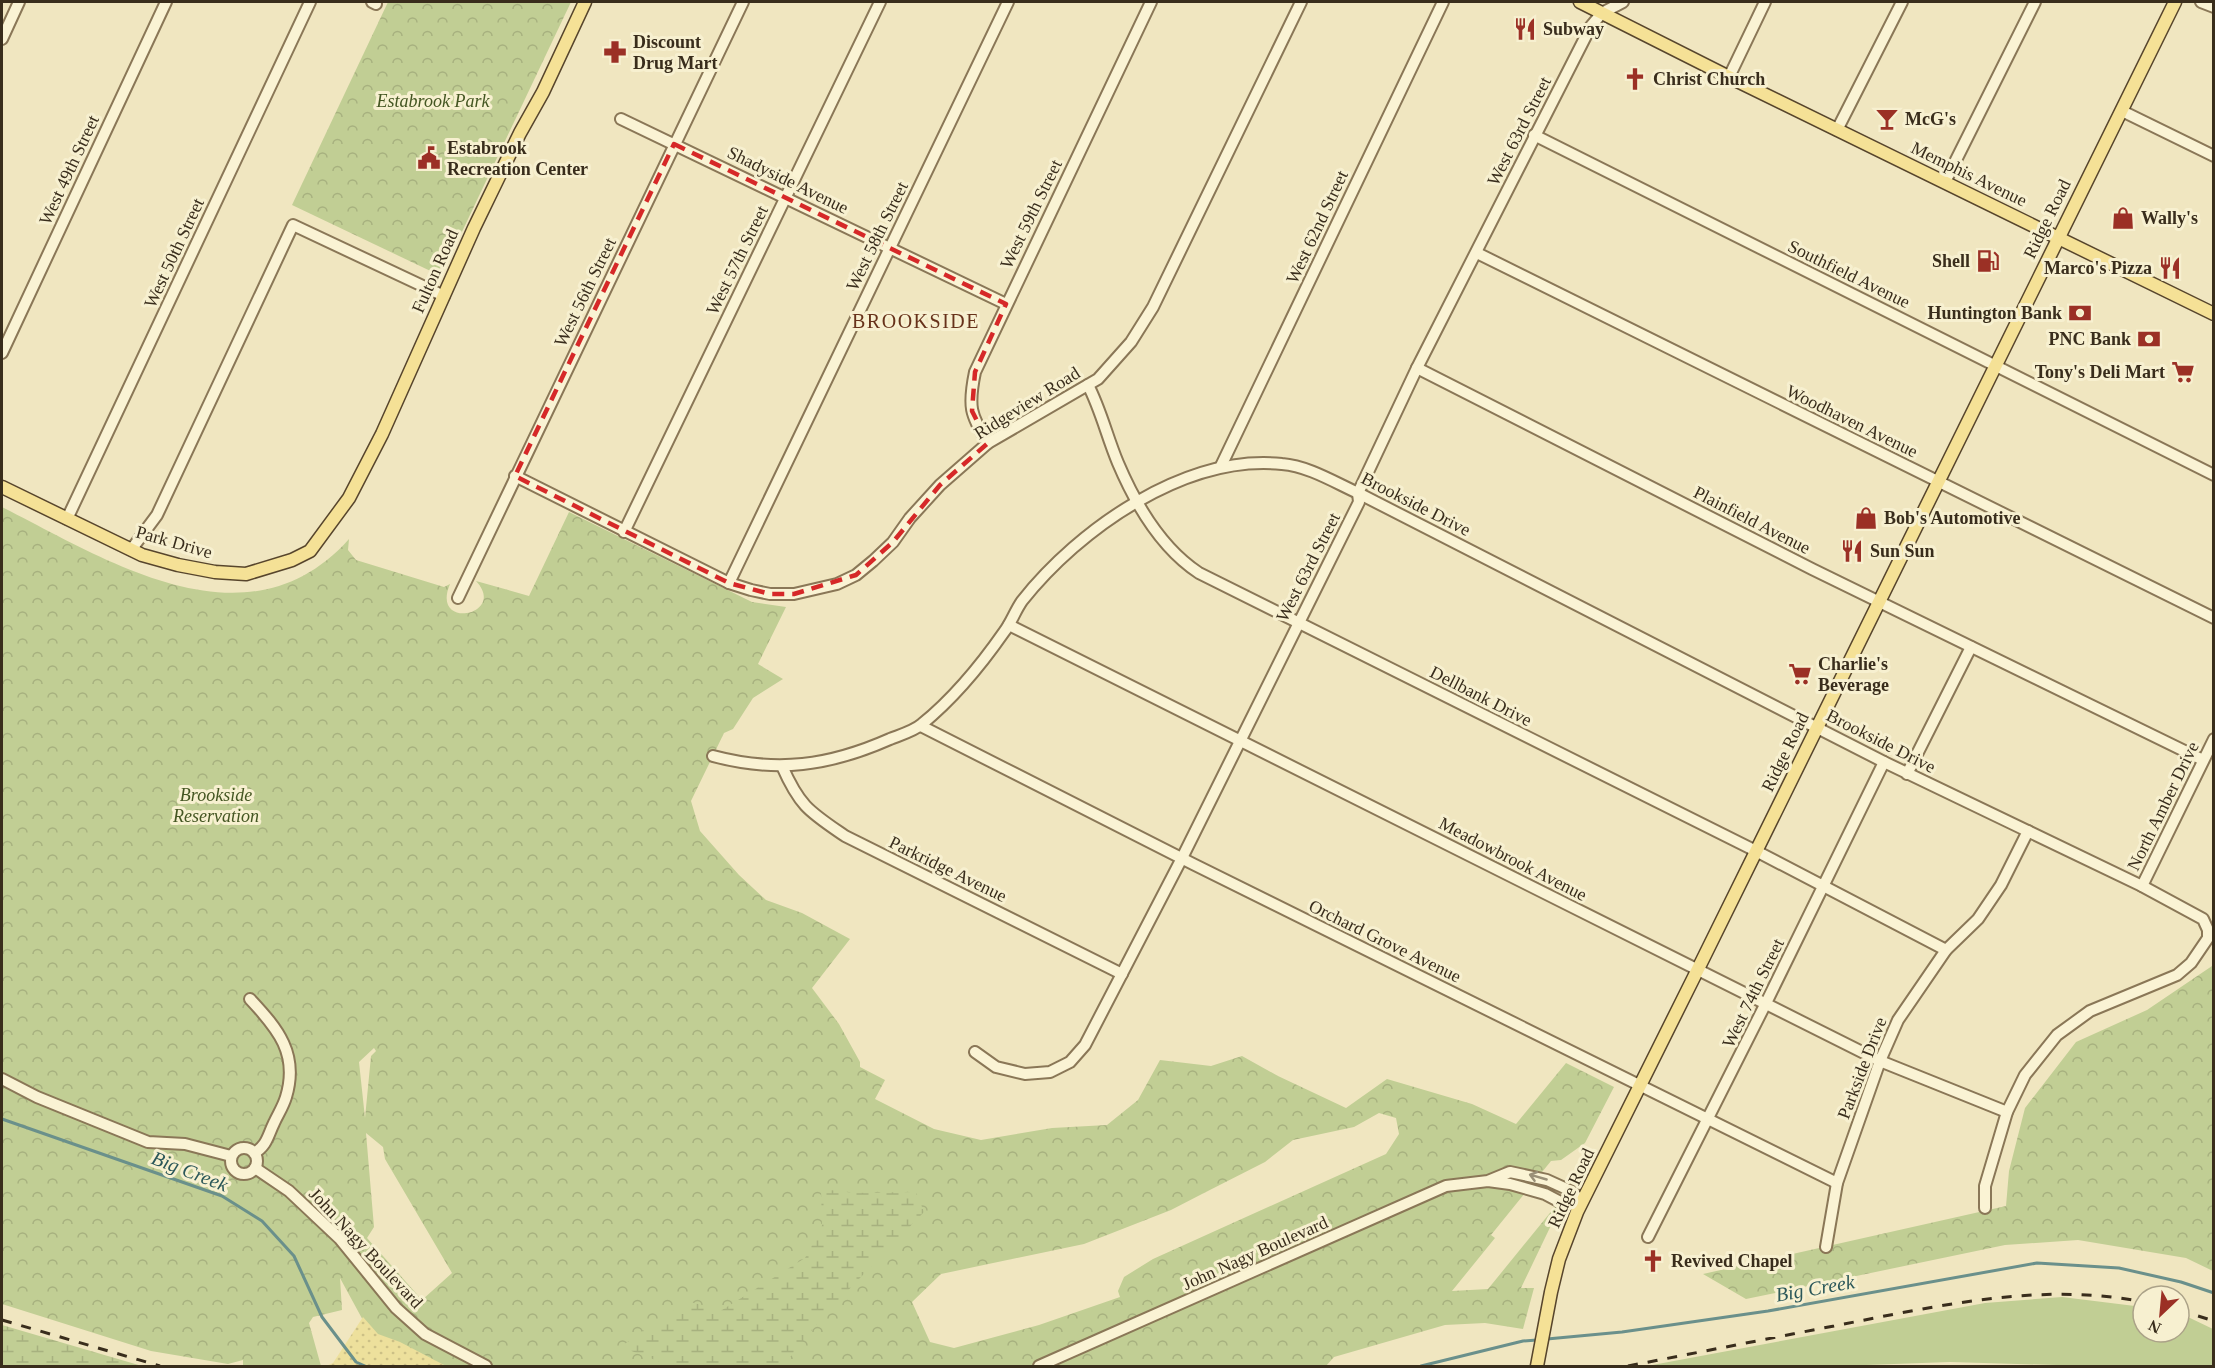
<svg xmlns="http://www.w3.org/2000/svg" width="2215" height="1368" font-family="'Times New Roman',serif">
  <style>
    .grass { fill: #c1ce94 }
    .forest { fill: url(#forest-crowns); fill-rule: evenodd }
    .wetland { fill: url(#wetland-marsh) }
    .sand { fill: url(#sand-dots) }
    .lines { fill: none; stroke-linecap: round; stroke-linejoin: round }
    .stream { stroke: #6a908b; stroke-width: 3 }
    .minor-casing { stroke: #8a7757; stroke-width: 14 }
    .major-casing { stroke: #57452c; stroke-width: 15 }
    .minor { stroke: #faf3d4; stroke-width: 10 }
    .major { stroke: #f5e196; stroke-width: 12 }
    .rail { stroke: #392d1c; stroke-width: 3; stroke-dasharray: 10 10; stroke-linecap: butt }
    .oneway { stroke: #9a9078 }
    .marked { fill: none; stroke: #d62828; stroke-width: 4.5; stroke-dasharray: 12 8; stroke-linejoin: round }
    .labels { text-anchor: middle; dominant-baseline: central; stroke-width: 6; stroke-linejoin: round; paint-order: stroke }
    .poi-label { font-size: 18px; font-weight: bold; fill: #392d1c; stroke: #f7f0d0; text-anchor: start }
    .park-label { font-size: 18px; font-style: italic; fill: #445622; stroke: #f7f0d0 }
    .street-label { font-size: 18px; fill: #392d1c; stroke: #f7f0d0 }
    .neighbourhood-label { font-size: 20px; letter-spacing: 1.5px; fill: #67321a; stroke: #f7f0d0 }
    .water-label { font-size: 20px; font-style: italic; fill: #2b5759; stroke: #f7f0d0 }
  </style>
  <defs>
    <pattern id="forest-crowns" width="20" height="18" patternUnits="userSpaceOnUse" patternTransform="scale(1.5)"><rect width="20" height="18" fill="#c1ce94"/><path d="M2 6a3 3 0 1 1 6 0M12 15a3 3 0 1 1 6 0" fill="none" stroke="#a7b17f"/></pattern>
    <pattern id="wetland-marsh" width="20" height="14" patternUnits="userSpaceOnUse" patternTransform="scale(1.5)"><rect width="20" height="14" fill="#c1ce94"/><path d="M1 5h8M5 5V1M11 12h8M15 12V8" fill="none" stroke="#a7b17f"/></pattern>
    <pattern id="sand-dots" width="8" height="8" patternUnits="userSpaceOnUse" patternTransform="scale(1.5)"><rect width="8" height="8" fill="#ede09c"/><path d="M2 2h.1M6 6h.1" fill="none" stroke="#ccc086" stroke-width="1.8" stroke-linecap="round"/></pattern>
  </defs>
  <rect width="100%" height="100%" fill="#f0e6c0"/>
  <polygon class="grass" points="2062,1297 2143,1307 2143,1332 2179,1332 2179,1315 2190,1318 2213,1329 2213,1366 2090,1366 1950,1362 1838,1366 1647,1366 1985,1303"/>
  <g class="forest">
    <polygon points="388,2 571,2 441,276 292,205"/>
    <path d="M2,507c105,53 246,145 347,32l-1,11 8,10 88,27 6,-3c-20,47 58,31 26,-3l53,15 40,-84 183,90 34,5 -28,57 25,15 -30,19 -20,31 -9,4 -33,68 9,30 39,44 27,25 36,13 48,26 -38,49 27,36 21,38v5l25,13 -10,19 59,30 47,11 71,-12 55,-3 31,-25 22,-40 51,6 31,-10 36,20 68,32 41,-29 85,25 44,20 50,-61 48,24 -29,56 -24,17 -10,1 -60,74 4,3 -43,53 36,-2 79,-97 -46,96h13l-11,41 -38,-6 -40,2 -111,32 -8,9h-912l-49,-42 -25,-46 2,32 -29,7 -4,6 12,43h-78v-6l-15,4 -77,-13 -149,-47zM374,1048l2,3 -5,5 -6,62 -6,-56zM1379,1113l17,5 3,16 -13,20 -233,105 -29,18 -6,14 2,6 -81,28 -85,23 -24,-6 -18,-40 29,-28 143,-30 87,-34 31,-16 63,-32 28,-22 61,-13zM366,1133l17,14 2,12 67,114 -30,27 -55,-62 7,-11z"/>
    <polygon points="2212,966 2213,1271 2186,1258 2078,1240 2005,1245 1746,1299 1703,1274 2006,1206 2009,1171 2025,1108 2076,1042 2147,1010"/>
  </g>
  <g class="wetland">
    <polygon points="821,1189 855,1193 916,1192 924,1212 826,1313 786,1362 789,1366 671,1366 621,1347 643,1330 655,1334 682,1300 722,1310 805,1258 822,1226"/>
    <polygon points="2,1325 142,1366 2,1366"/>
  </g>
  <polygon class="sand" points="363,1317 378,1334 400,1342 446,1366 326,1366 333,1363"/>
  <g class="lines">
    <g class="stream">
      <polyline points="2,1119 222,1196 262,1221 294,1256 322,1317 356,1362 365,1366"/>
      <polyline points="1547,1339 1622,1332 1768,1311 2037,1263 2119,1268 2181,1282 2214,1293"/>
      <polyline points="1421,1366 1523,1341 1537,1340"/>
    </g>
    <g class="minor-casing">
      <g id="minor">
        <polyline points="372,2 376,4"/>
        <polyline points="2201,2 2214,7"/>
        <polyline points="2,39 19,2"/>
        <polyline points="1729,77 1765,2"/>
        <polyline points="2122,111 2214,156"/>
        <polyline points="621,119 1006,304"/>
        <polyline points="1837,130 1902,2"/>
        <polyline points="1534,135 2214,475"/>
        <polyline points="1945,182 2035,2"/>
        <polyline points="1477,253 2214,618"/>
        <polyline points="2,353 166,2"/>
        <polyline points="1417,368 1812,569 2203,760"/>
        <path d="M1088,385c13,25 19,52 30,78 17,40 43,85 81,110l557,278 190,99"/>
        <path d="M988,443c-18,-28 -20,-37 -13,-71l176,-370"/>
        <polyline points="1221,466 1443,2"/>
        <polyline points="515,476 729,583 751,590 770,594 794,594 837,584 856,575 873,561 893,542 910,518 940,485 988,443 1098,379 1131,342 1153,307 1301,2"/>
        <polyline points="67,519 310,2"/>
        <polyline points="624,532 880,2"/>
        <polyline points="131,550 157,515 293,225 444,296"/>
        <polyline points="729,583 1008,2"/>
        <polyline points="458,598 743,2"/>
        <polyline points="1009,625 1880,1061 2007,1112"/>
        <polyline points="921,726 1193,864 1837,1183"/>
        <path d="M713,756c64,17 116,10 177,-17 10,-4 24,-8 32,-15 32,-26 59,-59 82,-92 7,-9 11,-21 18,-31 57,-72 163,-147 260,-137 26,2 52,18 76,29l526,269 258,124 61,33 5,11v8l-17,25 -14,12 -87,36 -33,24 -32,40 -18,37 -22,74v22"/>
        <path d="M782,766c18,41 28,46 63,70l277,138"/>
        <polyline points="1907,774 1971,647"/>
        <polyline points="2142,886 2214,739"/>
        <path d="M250,999c28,30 49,55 36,98 -3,10 -8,17 -12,26 -6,12 -7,23 -20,30"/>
        <polyline points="975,1052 996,1067 1025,1074 1050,1072 1070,1062 1085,1045 1182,858 1359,502 1358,493 1417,368 1591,26 1602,13 1623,2"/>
        <polyline points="2,1079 37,1097 148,1142 185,1144 231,1156"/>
        <circle cx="244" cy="1161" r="13"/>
        <polyline points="255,1168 289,1191 340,1239 396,1308 425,1334 486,1366"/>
        <polyline points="1648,1237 1766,1003 1884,762"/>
        <polyline points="1826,1247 1837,1183 1880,1061 1898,1020 1946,950 1978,919 2001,885 2028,831"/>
        <polyline points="1039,1366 1446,1186 1488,1181 1510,1184 1545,1194 1566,1205 1581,1204 1574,1193 1569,1190 1547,1180 1510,1172 1488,1181"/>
      </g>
    </g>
    <g class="major-casing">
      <g id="major">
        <polyline points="1580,2 1729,77 2214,314"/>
        <polyline points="2,487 142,555 178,565 215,572 246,574 292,560 310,551 349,498 382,434 474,228 520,133 543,92 585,2"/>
        <polyline points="1537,1366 1551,1292 1559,1259 1577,1212 1698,969 2175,2"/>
      </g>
    </g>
    <use href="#minor" class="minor"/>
    <use href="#major" class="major"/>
    <g class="rail">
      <polyline points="2179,1310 2214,1321"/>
      <polyline points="2,1320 160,1366"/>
      <path d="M1628,1366c72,-14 144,-28 216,-42 98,-19 199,-42 299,-22"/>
    </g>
  </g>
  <defs><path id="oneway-shaft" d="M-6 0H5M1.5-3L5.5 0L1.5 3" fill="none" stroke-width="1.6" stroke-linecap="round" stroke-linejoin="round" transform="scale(1.5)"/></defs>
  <use class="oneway" href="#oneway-shaft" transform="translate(1538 1177) rotate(-164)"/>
  <path class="marked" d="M674,144l332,160 -31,68 -3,39 16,32 -48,42 -47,57 -37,33 -62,19h-24l-41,-11 -214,-107z"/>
  <defs>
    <g id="restaurant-bare" transform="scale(1.8)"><path d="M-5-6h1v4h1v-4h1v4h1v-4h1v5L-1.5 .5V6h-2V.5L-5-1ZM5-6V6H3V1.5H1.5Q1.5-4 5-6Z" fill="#9b3025" stroke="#f7f0d0" stroke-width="2.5" paint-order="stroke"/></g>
    <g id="pharmacy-bare" transform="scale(1.8)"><path d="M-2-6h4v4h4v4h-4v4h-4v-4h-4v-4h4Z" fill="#9b3025" stroke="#f7f0d0" stroke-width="2.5" paint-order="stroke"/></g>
    <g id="church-bare" transform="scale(1.8)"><path d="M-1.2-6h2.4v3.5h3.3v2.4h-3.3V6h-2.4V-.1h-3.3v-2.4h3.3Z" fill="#9b3025" stroke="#f7f0d0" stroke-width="2.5" paint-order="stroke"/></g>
    <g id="bar-bare" transform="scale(1.8)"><path d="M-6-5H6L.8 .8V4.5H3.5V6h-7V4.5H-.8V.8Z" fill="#9b3025" stroke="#f7f0d0" stroke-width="2.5" paint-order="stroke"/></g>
    <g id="civic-bare" transform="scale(1.8)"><path d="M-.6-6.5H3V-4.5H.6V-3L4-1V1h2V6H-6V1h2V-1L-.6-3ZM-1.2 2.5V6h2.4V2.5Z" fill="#9b3025" stroke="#f7f0d0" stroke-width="2.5" paint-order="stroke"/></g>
    <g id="shop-bare" transform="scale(1.8)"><path d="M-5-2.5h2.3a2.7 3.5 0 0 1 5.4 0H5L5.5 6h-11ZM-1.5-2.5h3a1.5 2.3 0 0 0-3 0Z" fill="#9b3025" stroke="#f7f0d0" stroke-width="2.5" paint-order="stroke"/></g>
    <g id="fuel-bare" transform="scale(1.8)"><path d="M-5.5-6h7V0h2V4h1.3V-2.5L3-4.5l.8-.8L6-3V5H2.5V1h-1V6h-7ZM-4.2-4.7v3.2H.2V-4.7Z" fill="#9b3025" stroke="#f7f0d0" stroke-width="2.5" paint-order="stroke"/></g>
    <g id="bank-bare" transform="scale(1.8)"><path d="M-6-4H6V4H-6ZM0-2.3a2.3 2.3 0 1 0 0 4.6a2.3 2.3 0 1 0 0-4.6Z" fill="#9b3025" stroke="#f7f0d0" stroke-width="2.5" paint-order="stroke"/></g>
    <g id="supermarket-bare" transform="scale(1.8)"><path d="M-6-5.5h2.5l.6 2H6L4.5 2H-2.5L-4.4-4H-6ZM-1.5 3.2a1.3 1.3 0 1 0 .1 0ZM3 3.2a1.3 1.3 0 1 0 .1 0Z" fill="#9b3025" stroke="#f7f0d0" stroke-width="2.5" paint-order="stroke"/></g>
  </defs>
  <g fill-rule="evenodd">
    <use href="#restaurant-bare" x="1525" y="29"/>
    <use href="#pharmacy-bare" x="615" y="52"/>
    <use href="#church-bare" x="1635" y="79"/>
    <use href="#bar-bare" x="1887" y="119"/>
    <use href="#civic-bare" x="429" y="158"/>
    <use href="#shop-bare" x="2123" y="218"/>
    <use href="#fuel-bare" x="1988" y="261"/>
    <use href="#restaurant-bare" x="2170" y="268"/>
    <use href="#bank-bare" x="2080" y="313"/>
    <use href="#bank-bare" x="2149" y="339"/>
    <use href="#supermarket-bare" x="2183" y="372"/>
    <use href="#shop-bare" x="1866" y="518"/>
    <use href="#restaurant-bare" x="1852" y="551"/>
    <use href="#supermarket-bare" x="1800" y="674"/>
    <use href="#church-bare" x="1653" y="1261"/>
  </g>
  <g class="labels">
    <g class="poi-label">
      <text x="1543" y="29">Subway</text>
      <text x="633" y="42">Discount<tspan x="633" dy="21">Drug Mart</tspan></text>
      <text x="1653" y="79">Christ Church</text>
      <text x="1905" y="119">McG's</text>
      <text x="447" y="148">Estabrook<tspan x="447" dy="21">Recreation Center</tspan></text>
      <text x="2141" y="218">Wally's</text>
      <text x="1970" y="261" text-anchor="end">Shell</text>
      <text x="2152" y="268" text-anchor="end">Marco's Pizza</text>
      <text x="2062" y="313" text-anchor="end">Huntington Bank</text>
      <text x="2131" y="339" text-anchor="end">PNC Bank</text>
      <text x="2165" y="372" text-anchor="end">Tony's Deli Mart</text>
      <text x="1884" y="518">Bob's Automotive</text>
      <text x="1870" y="551">Sun Sun</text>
      <text x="1818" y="664">Charlie's<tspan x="1818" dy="21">Beverage</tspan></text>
      <text x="1671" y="1261">Revived Chapel</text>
    </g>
    <g class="park-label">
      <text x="433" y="101">Estabrook Park</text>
      <text x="216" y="795">Brookside<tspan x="216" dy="21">Reservation</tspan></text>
    </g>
    <g class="street-label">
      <text transform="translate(1519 131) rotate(-63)">West 63rd Street</text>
      <text transform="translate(69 170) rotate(-65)">West 49th Street</text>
      <text transform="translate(1969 174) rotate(26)">Memphis Avenue</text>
      <text transform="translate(788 180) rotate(26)">Shadyside Avenue</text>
      <text transform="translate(1031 214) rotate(-64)">West 59th Street</text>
      <text transform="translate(2047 219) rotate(-64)">Ridge Road</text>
      <text transform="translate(1317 227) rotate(-65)">West 62nd Street</text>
      <text transform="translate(877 236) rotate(-64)">West 58th Street</text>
      <text transform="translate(174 253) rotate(-65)">West 50th Street</text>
      <text transform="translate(737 260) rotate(-64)">West 57th Street</text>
      <text transform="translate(435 271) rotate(-66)">Fulton Road</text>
      <text transform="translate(1849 274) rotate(26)">Southfield Avenue</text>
      <text transform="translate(585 292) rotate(-64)">West 56th Street</text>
      <text transform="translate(1027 403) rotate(-32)">Ridgeview Road</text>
      <text transform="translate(1852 421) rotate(26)">Woodhaven Avenue</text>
      <text transform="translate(1416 504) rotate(27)">Brookside Drive</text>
      <text transform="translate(1752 520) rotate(27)">Plainfield Avenue</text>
      <text transform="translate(174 542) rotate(16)">Park Drive</text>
      <text transform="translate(1308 567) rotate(-63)">West 63rd Street</text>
      <text transform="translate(1481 696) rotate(27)">Dellbank Drive</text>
      <text transform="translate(1881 741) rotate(27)">Brookside Drive</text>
      <text transform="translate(1785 752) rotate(-64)">Ridge Road</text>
      <text transform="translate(2163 806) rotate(-64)">North Amber Drive</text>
      <text transform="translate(1513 859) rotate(27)">Meadowbrook Avenue</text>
      <text transform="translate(948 869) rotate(26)">Parkridge Avenue</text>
      <text transform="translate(1385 941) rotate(26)">Orchard Grove Avenue</text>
      <text transform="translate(1753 993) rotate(-64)">West 74th Street</text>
      <text transform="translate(1862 1068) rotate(-69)">Parkside Drive</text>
      <text transform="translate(1571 1188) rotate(-65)">Ridge Road</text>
      <text transform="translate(366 1248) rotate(47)">John Nagy Boulevard</text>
      <text transform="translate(1255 1253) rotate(-24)">John Nagy Boulevard</text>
    </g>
    <g class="neighbourhood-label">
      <text x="916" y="321">BROOKSIDE</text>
    </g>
    <g class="water-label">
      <text transform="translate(190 1171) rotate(21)">Big Creek</text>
      <text transform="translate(1815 1288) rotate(-10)">Big Creek</text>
    </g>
  </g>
  <rect width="2215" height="1368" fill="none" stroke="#392d1c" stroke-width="6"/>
  <g transform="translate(2161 1314) rotate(206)"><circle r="28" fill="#f7f0d0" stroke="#aba288" stroke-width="1.5"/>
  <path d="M0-4.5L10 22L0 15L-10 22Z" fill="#9b3025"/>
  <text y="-9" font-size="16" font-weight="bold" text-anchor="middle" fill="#392d1c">N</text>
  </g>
</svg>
